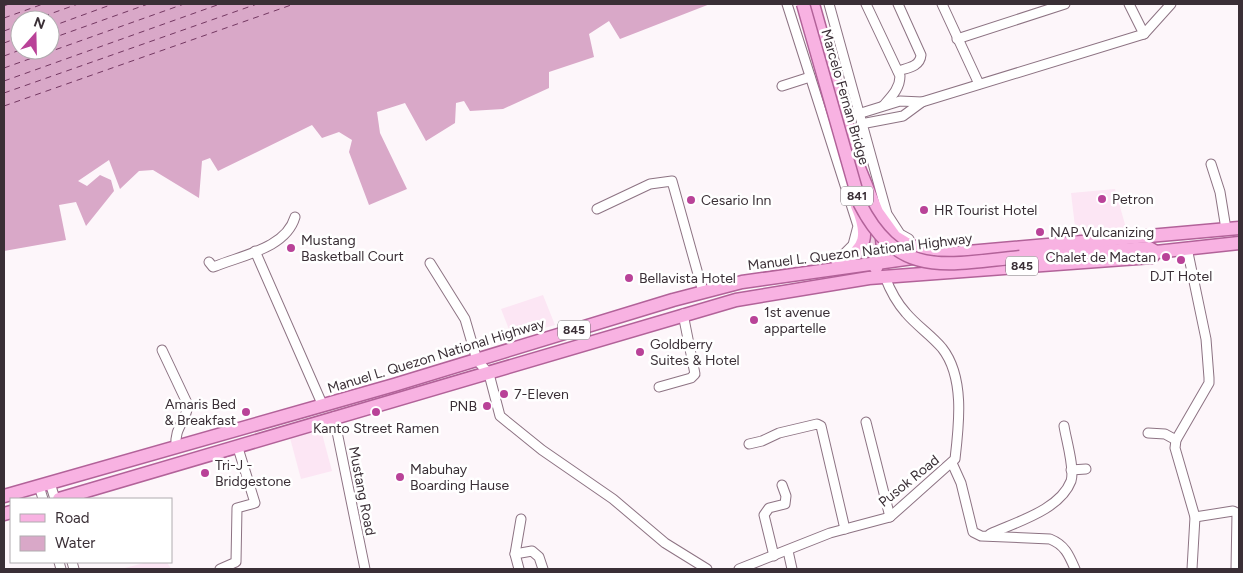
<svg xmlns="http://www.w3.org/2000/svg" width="1243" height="573" font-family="Figtree,sans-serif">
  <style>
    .built { fill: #fce6f4 }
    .green { fill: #efcee3 }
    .water { fill: #d9a8c8; fill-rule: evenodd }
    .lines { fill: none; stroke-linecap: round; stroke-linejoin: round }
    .ferry { stroke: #743862; stroke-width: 1; stroke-dasharray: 6 5; stroke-linecap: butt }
    .minor-casing { stroke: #8d7383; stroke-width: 11 }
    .primary-casing { stroke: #b26299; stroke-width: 15 }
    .minor { stroke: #fff; stroke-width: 9 }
    .primary { stroke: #f8b2e2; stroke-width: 12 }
    .primary-bridge-casing { stroke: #b26299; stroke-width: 15; stroke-linecap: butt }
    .primary-bridge { stroke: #f8b2e2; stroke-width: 12 }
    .poi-dot { fill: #b94298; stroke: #fff; stroke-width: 2 }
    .labels { text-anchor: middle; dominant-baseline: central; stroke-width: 5; stroke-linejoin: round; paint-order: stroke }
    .shield { fill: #fff; stroke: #756d72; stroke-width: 1 }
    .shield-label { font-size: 12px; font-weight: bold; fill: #3a2f36 }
    .street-label { font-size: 14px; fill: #3a2f36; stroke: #fff }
    .poi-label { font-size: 14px; fill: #3a2f36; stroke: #fff; text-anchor: start }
  </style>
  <rect width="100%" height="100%" fill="#fdf6fa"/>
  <g class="built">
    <polygon points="1115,189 1126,228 1076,235 1071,193"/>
    <polygon points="543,295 555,325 512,337 501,309"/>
    <polygon points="321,430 332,471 301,479 290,438"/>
    <polygon points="148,562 167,562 171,569 121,569"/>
  </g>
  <polygon class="green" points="870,234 878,242 874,261 852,263"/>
  <path class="water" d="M4,4h706l-90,35 -11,-18 -20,13 5,23 -45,15v16l-46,21 -33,2 -6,-10 -8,2 -1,20 -29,18 -21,-38 -28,9 3,21 27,56 -38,16 -20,-53 3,-12 -13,-8 -17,6 -10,-13 -94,46 -8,-13 -8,3 -3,37 -46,-28 -14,1 -19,18 -11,-29 -31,21 9,5 13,-11 11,5 3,11 -28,35 -10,-24 -17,3 7,35 -62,11zM20,20h30v30h-30z"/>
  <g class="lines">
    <g class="ferry">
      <polyline points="4,6 9,4"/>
      <polyline points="4,18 43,4"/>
      <polyline points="33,20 78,4"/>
      <polyline points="50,27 113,4"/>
      <polyline points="4,31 20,25"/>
      <polyline points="50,39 148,4"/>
      <polyline points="4,43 20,37"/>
      <polyline points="4,56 20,50"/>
      <polyline points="4,68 184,4"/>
      <polyline points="4,81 220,4"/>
      <polyline points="4,93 257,4"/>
      <polyline points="4,106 294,4"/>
    </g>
    <g class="minor-casing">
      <g id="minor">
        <polyline points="787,4 858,226 853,245 837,261"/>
        <polyline points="829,4 887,214 900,234 909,239"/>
        <path d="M866,4l34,72c0,12 -8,20 -16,29"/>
        <polyline points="942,4 979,84"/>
        <polyline points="1129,4 1144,34"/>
        <polyline points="957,39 1065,4"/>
        <path d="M898,71c9,-3 22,-4 23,-16l-23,-51"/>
        <polyline points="782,86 810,77"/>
        <polyline points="858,114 900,101 922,102 1144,34 1171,4"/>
        <polyline points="861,124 903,116 922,102"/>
        <polyline points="1211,164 1220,192 1226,229"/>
        <polyline points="597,209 650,184 672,181 703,292"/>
        <polyline points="1187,248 1206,339 1209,378 1209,383 1176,440 1175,448 1195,517 1192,569"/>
        <polyline points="255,251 323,406"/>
        <path d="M209,262l4,5 3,-1c27,-11 70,-18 79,-49"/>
        <polyline points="430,263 465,319 477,360 489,374 500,416 542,450 613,499 665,543 707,569"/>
        <path d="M162,350l26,55c-2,17 -14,22 -12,42"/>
        <polyline points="659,387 691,378 695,374 683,314"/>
        <polyline points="334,417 365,569"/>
        <polyline points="866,422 890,517"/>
        <polyline points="1148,433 1165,434 1176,440"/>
        <polyline points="749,444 762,441 779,433 817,424 821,426 845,529"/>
        <path d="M952,463l9,20 12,49 8,4 69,3c15,6 19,16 25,30"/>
        <polyline points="1071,470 1086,469"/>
        <polyline points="50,483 55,499"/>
        <polyline points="39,486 43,499"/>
        <polyline points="1195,517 1233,511 1237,513 1236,569"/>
        <path d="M990,534c26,-12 70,-24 81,-53 4,-12 -5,-42 -7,-55"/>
        <polyline points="788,551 792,569"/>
        <polyline points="515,554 532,551 539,557 543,569"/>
        <polyline points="774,556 764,515 769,508 785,504 786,496 782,485"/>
        <polyline points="59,562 61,569"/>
        <polyline points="72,562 74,569"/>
        <polyline points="220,569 236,562 237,508 255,503 238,448"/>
        <polyline points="519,569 515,554 521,519"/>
        <path d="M739,569l91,-36 60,-16 65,-58c4,-34 10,-82 -13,-111 -11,-13 -25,-22 -36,-35 -9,-10 -16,-23 -21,-36"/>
      </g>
    </g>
    <g class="primary-casing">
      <g id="primary">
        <polyline points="813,4 859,168 877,212 895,237 905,243 931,254"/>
        <polyline points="1020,257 1149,248 1156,252"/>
        <path d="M838,264c30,-14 31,-30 19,-58"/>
        <polyline points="876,268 883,248 881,229"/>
        <polyline points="4,496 394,385 673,300 742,282 934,255 1239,228"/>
        <polyline points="59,499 736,300 869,278 1152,257 1156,252 1239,243"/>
        <polyline points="4,514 11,512"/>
      </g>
    </g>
    <use href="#minor" class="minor"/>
    <use href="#primary" class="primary"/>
    <g class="primary-bridge-casing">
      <path id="primary-bridge" d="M803,4l57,200c39,76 87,60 160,53"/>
    </g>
    <use href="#primary-bridge" class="primary-bridge"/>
  </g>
  <g class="poi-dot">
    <circle cx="1102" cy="199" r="5"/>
    <circle cx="691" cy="200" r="5"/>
    <circle cx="924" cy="210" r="5"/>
    <circle cx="1040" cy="232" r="5"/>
    <circle cx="291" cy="248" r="5"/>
    <circle cx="1166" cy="257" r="5"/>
    <circle cx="1181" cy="260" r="5"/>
    <circle cx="629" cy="278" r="5"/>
    <circle cx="754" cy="320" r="5"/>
    <circle cx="640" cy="352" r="5"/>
    <circle cx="504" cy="394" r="5"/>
    <circle cx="487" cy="406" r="5"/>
    <circle cx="246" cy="412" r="5"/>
    <circle cx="376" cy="412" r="5"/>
    <circle cx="205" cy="473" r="5"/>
    <circle cx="400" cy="477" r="5"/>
  </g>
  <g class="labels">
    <g class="shield">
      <rect x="841" y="186.5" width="32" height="19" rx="4"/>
      <rect x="1006" y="256.5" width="32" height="19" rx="4"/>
      <rect x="558" y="320.5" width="32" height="19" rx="4"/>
    </g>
    <g class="shield-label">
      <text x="857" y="196">841</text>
      <text x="1022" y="266">845</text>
      <text x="574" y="330">845</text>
    </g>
    <g class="street-label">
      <text transform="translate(845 97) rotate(74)">Marcelo Fernan Bridge</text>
      <text transform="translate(860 252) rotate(-7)">Manuel L. Quezon National Highway</text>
      <text transform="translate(436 356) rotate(-17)">Manuel L. Quezon National Highway</text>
      <text transform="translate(909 481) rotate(-39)">Pusok Road</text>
      <text transform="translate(362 491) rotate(79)">Mustang Road</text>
    </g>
    <g class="poi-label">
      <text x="1112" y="199">Petron</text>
      <text x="701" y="200">Cesario Inn</text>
      <text x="934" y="210">HR Tourist Hotel</text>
      <text x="1050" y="232">NAP Vulcanizing</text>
      <text x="301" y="240">Mustang<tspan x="301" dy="16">Basketball Court</tspan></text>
      <text x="1156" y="257" text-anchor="end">Chalet de Mactan</text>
      <text x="1181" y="276" text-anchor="middle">DJT Hotel</text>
      <text x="639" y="278">Bellavista Hotel</text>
      <text x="764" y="312">1st avenue<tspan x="764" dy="16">appartelle</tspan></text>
      <text x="650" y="344">Goldberry<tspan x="650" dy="16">Suites &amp; Hotel</tspan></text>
      <text x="514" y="394">7-Eleven</text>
      <text x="236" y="404" text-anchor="end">Amaris Bed<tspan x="236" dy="16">&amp; Breakfast</tspan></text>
      <text x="477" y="406" text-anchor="end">PNB</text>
      <text x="376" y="428" text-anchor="middle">Kanto Street Ramen</text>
      <text x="215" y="465">Tri-J -<tspan x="215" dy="16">Bridgestone</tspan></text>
      <text x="410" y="469">Mabuhay<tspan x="410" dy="16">Boarding Hause</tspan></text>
    </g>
  </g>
  <rect width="1243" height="573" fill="none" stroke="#3a2f36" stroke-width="10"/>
  <rect x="10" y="498" width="162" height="65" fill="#ffffff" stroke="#b0acaf"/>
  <rect x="20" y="514" width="25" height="8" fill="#f8b2e2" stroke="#b0acaf"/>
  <text x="55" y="523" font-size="15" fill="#3a2f36">Road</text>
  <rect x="20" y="536" width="25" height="15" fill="#d9a8c8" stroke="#b0acaf"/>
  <text x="55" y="548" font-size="15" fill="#3a2f36">Water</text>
  <g transform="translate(35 35) rotate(20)"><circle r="24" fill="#ffffff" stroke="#b0acaf"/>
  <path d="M0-4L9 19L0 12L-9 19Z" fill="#b94298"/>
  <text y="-8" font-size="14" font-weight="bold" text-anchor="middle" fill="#3a2f36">N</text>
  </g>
</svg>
